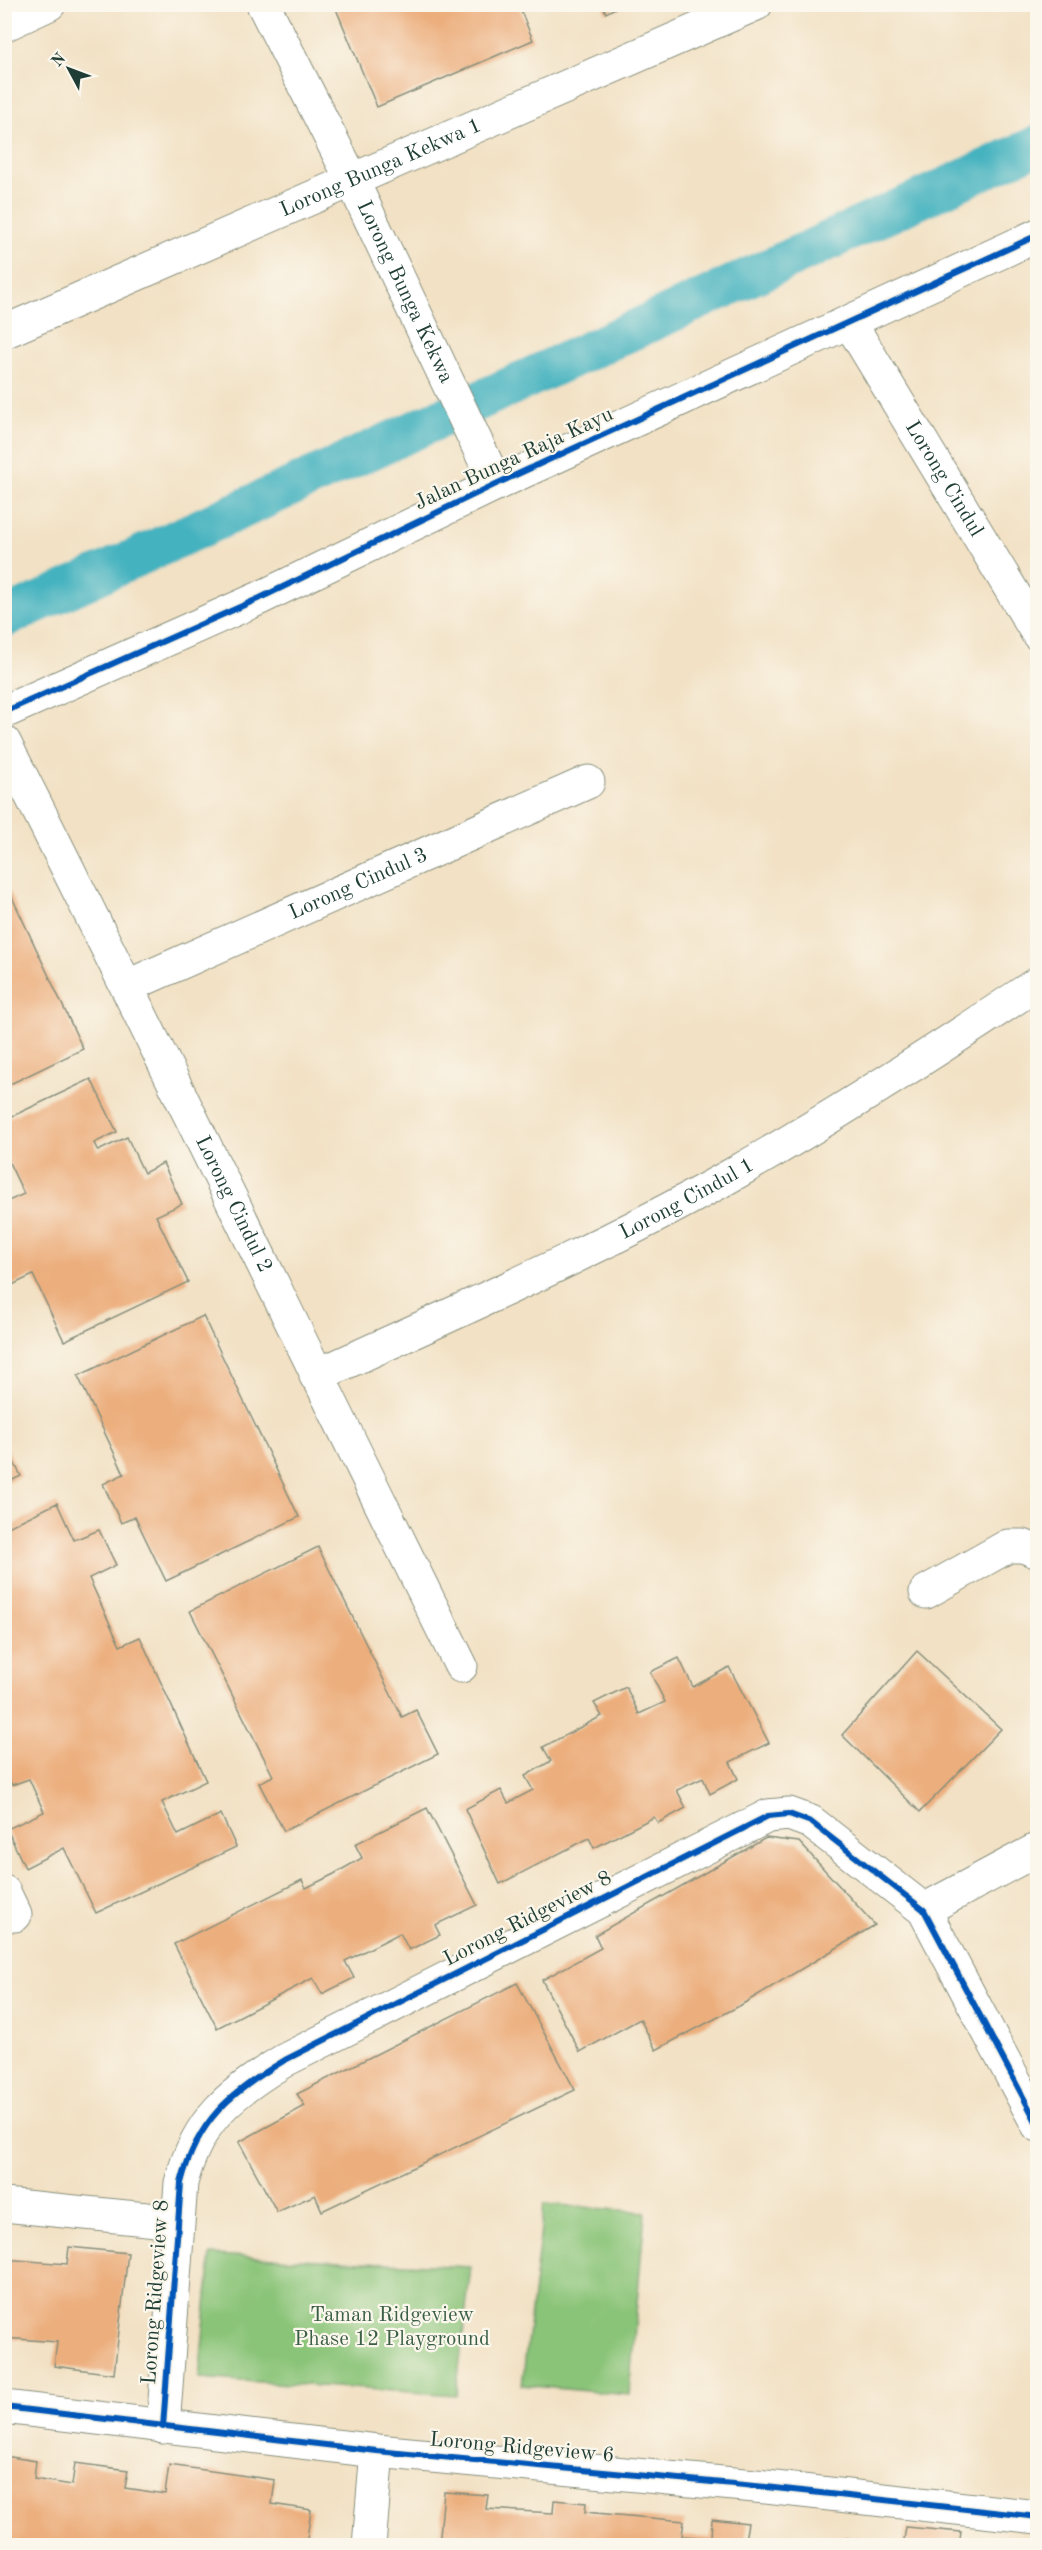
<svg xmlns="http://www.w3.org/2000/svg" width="1042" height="2550" font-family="'Old Standard TT',serif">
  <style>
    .green { fill: #8ac478; stroke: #548056; stroke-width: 1.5 }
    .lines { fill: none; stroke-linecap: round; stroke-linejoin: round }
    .canal { stroke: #44b2bf; stroke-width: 40 }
    .building { fill: #ecae7d }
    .minor-casing { stroke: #888f7c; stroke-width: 35 }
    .minor { stroke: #fff; stroke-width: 33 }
    .cycleway-casing { stroke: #fbf7ec; stroke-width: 10 }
    .cycleway { stroke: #0057b8; stroke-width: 6 }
    .labels { text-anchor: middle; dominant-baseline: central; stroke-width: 4.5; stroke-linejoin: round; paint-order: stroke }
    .street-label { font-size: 21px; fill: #1f3d34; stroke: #fbf7ec }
    .park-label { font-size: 21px; fill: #3a5f45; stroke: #fbf7ec }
  </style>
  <rect width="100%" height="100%" fill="#fbf7ec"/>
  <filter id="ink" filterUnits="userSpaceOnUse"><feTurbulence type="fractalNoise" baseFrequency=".0167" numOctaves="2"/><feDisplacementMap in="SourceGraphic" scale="12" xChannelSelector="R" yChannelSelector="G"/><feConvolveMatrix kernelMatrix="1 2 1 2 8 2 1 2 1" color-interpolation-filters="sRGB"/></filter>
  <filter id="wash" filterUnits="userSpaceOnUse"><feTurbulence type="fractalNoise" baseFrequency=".008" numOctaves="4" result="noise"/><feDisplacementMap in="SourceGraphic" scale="24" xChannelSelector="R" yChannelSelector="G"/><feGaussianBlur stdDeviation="1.35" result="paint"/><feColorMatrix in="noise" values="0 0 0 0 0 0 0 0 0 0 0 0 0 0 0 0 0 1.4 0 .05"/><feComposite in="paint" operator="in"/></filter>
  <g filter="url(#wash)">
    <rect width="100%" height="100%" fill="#f2e1c4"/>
    <g class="green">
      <polygon points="544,2204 645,2212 629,2395 522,2385"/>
      <polygon points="211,2255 471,2267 456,2395 199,2378"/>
    </g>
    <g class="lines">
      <polyline class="canal" points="4,618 1038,145"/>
    </g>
    <g id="blocks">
      <g class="building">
        <polygon points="334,4 518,4 533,40 377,107"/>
        <polygon points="602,4 623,4 606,13"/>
        <polygon points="4,880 83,1049 4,1087"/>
        <polygon points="91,1079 117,1132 94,1143 98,1151 127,1137 144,1173 163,1163 182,1204 156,1216 188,1282 64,1341 33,1275 8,1287 4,1281 4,1240 7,1239 4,1203 24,1194 4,1152 4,1120"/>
        <polygon points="203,1316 299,1517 166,1581 135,1517 121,1523 103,1484 124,1474 78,1376"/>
        <polygon points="4,1443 21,1476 4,1484"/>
        <polygon points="57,1503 74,1540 99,1530 116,1565 89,1578 120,1646 140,1637 206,1781 162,1802 178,1835 221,1814 236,1847 96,1913 64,1848 25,1868 7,1829 44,1812 29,1779 12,1785 4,1770 4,1529"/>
        <polygon points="318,1547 402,1717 416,1710 438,1754 284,1831 259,1783 273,1776 190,1611"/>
        <polygon points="917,1651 1001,1729 920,1812 842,1735"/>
        <polygon points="679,1658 693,1687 729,1667 769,1743 730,1762 738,1779 710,1794 703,1778 677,1790 686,1808 658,1823 654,1817 594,1848 589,1838 500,1884 465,1809 501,1790 508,1803 533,1790 525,1776 551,1761 543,1747 602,1716 594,1703 626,1687 639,1714 665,1702 650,1672"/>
        <polygon points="427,1808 477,1905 435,1925 440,1935 409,1950 400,1933 345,1961 354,1978 322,1994 313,1978 217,2028 174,1944 302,1880 306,1888 334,1874 362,1858 355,1844"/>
        <polygon points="766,1838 799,1842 875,1925 741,2005 656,2050 640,2019 580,2052 542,1980 601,1948 595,1935"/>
        <polygon points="517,1983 575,2090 322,2211 315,2195 277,2212 239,2142 305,2106 297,2094"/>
        <polygon points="69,2247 128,2253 114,2374 54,2366 57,2342 4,2338 4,2259 67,2264"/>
        <polygon points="4,2456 36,2461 34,2479 72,2485 75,2463 128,2470 125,2488 165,2494 169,2465 275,2480 272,2504 311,2510 306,2546 4,2546"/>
        <polygon points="444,2492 488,2495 486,2509 553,2513 554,2500 586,2503 585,2512 684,2521 682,2536 711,2538 712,2519 748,2523 744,2546 439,2546"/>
        <polygon points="906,2527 961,2532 959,2546 903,2546"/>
        <polygon points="846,2538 891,2544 891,2546 845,2546"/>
      </g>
    </g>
  </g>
  <g filter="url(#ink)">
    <use href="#blocks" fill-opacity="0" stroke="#888f7c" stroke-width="1.5"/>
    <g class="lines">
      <g class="minor-casing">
        <g id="minor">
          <path id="s1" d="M263,4l89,176 144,304"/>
          <polyline points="4,25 49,4"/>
          <path id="s2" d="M850,323l188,311"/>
          <path id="s3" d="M4,332l752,-328"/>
          <polyline points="4,712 260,598 496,484 1038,235"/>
          <path id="s4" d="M4,742c156,307 304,617 457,924"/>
          <path id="s5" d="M128,986l460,-204"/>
          <path id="s6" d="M316,1376c142,-65 286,-127 421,-204 103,-59 202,-123 301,-189"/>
          <polyline points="926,1592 1008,1546 1023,1546 1038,1552"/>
          <polyline points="4,1892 15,1915"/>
          <polyline points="924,1910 1038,1849"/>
          <polyline points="4,2205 177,2222"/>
          <polyline points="4,2407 377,2451 766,2487 1038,2517"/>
          <path d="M163,2427l18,-244c16,-63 49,-90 104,-123l483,-244 21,-2 22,8 113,88 114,215"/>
          <polyline points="369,2546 377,2451"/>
        </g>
      </g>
      <use href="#minor" class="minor"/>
      <g class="cycleway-casing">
        <g id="cycleway">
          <polyline points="4,712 260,598 496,484 1038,235"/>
          <polyline points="4,2407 377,2451 766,2487 1038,2517"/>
          <path d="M163,2427l18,-244c16,-63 49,-90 104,-123l483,-244 21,-2 22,8 113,88 114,215"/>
        </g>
      </g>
      <use href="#cycleway" class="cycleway"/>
    </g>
  </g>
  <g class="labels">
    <g class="street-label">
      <text stroke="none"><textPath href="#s3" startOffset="411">Lorong Bunga Kekwa 1</textPath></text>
      <text stroke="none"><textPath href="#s1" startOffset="321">Lorong Bunga Kekwa</textPath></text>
      <text transform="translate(514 459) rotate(-25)">Jalan Bunga Raja Kayu</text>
      <text stroke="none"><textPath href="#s2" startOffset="182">Lorong Cindul</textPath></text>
      <text stroke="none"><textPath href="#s5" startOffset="252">Lorong Cindul 3</textPath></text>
      <text stroke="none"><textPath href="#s6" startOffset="411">Lorong Cindul 1</textPath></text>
      <text stroke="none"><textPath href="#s4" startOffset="516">Lorong Cindul 2</textPath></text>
      <text transform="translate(528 1919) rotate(-27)">Lorong Ridgeview 8</text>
      <text transform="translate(156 2292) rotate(-86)">Lorong Ridgeview 8</text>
      <text transform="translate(522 2448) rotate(5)">Lorong Ridgeview 6</text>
    </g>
    <g class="park-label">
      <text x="392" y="2315">Taman Ridgeview<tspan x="392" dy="24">Phase 12 Playground</tspan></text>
    </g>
  </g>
  <rect width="1042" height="2550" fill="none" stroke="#fbf7ec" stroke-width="24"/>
  <g transform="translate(69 69) rotate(311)" stroke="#fbf7ec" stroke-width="4.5" paint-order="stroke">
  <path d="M0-4.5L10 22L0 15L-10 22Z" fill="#1f3d34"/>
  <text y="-9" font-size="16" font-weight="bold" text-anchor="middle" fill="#1f3d34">N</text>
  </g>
</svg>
